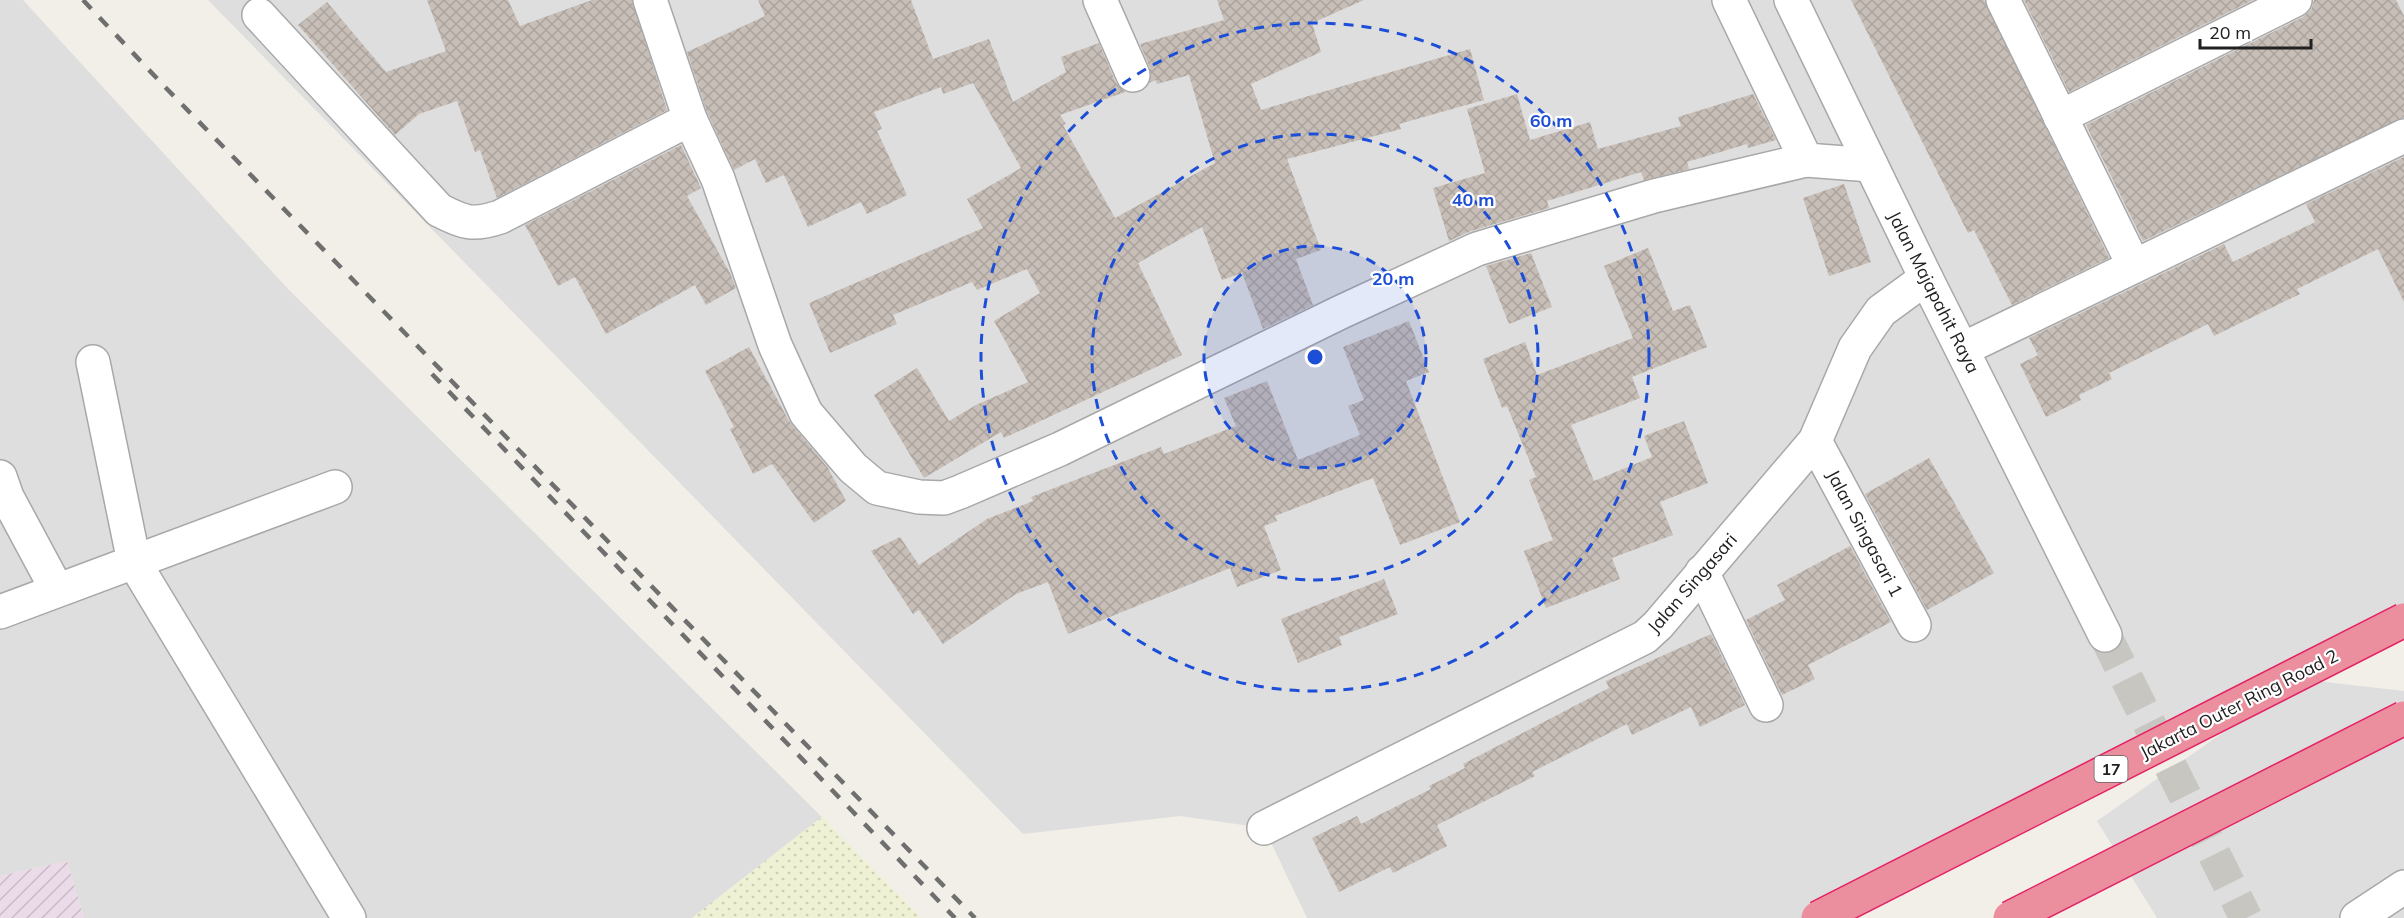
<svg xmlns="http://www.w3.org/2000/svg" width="2404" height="918" font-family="Mulish,sans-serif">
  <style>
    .residential { fill: #dfdede }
    .industrial { fill: url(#industrial-furrows) }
    .farmland { fill: url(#farmland-dots) }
    .building { fill: url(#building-cross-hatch) }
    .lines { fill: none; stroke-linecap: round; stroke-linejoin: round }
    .minor-tunnel { stroke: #c8c6c0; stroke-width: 33; stroke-dasharray: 33 16; stroke-linecap: butt }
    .minor-casing { stroke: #a8a8a8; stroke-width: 36 }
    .minor { stroke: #fff; stroke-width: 33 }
    .rail { stroke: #6f6f6f; stroke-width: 4.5; stroke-dasharray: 12 12; stroke-linecap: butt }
    .highway-bridge-casing { stroke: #e32263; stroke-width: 36; stroke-linecap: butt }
    .highway-bridge { stroke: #eb8e9e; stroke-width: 33 }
    .ring { fill: none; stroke: #1d4ed8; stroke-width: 3; stroke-dasharray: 10 8 }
    .labels { text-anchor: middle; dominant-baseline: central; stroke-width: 4.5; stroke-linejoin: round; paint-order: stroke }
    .shield { fill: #fff; stroke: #646464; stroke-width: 1.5 }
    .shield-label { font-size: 16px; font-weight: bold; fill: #212121 }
    .street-label { font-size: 18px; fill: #212121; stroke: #fff }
    .centre { fill: #1d4ed8; stroke: #fff; stroke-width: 3 }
    .ring-label { font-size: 18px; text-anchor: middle; font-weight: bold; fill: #1d4ed8; stroke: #fff; stroke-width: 4.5; stroke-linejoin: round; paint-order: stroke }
  </style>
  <defs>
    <pattern id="industrial-furrows" width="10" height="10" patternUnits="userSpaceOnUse" patternTransform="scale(1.5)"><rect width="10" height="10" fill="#ebdae8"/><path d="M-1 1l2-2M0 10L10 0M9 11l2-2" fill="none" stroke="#c9bbc7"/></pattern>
    <pattern id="farmland-dots" width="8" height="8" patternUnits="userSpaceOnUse" patternTransform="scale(1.5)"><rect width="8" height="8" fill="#eef1d3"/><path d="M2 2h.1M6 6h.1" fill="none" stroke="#ccceb5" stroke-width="1.8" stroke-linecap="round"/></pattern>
    <pattern id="building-cross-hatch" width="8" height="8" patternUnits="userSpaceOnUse" patternTransform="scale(1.5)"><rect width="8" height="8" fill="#c7beb7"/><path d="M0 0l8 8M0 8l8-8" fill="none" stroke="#aba39d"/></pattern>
  </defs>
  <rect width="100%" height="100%" fill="#f2efe8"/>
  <g class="residential">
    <polygon points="0,0 23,0 289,290 822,817 692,918 84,918 67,861 0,876"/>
    <polygon points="208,0 2404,0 2404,616 1812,918 1307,918 1264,828 1180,816 1023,834"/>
    <polygon points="2299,679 2404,691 2404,918 2157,918 2097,821"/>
  </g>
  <polygon class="industrial" points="67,861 84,918 0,918 0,876"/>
  <polygon class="farmland" points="822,817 921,918 692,918"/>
  <g class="building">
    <polygon points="427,0 508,0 520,26 592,0 632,0 667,110 497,198 480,150 475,152 457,101 419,114 395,135 298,25 327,2 386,72 446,51"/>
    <polygon points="758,0 911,0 933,59 989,39 1013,102 1066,72 1061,57 1099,43 1116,83 1125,92 1060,115 1066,124 1063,125 1115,218 1215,163 1189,75 1157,84 1156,80 1149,83 1150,68 1140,44 1224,20 1217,0 1364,0 1312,23 1321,52 1251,84 1261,110 1470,49 1484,100 1399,124 1401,129 1287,159 1321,250 1296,259 1313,305 1263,329 1242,273 1222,280 1202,227 1138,263 1182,355 1004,438 1001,432 924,478 874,395 917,368 949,421 976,405 1028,382 994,321 1040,293 1027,269 977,290 972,282 893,315 897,324 830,353 809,303 983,228 967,199 1021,168 973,83 943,94 941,87 874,112 882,129 877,131 907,195 867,214 861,202 808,227 784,175 766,183 755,159 734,170 707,112 687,52 765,16"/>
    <polygon points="1851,0 1984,0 2109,258 2012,305 1974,230 1968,233"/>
    <polygon points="2024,0 2253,0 2069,92"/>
    <polygon points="2314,0 2396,0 2404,16 2404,117 2143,241 2086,125 2303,17 2311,10"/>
    <polygon points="1517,94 1530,140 1590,122 1598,149 1681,126 1678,117 1753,94 1776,140 1748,148 1747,144 1687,162 1689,169 1644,180 1641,172 1547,201 1549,208 1471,231 1449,241 1433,188 1485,173 1467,109"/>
    <polygon points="681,145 701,188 687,196 730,273 736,288 706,305 695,285 606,334 575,277 558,286 525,225"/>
    <polygon points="2404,157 2404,302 2378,249 2297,289 2300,294 2214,336 2208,324 2109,373 2112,379 2079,395 2081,400 2046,417 2020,364 2038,355 2029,338 2224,244 2233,262 2315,222 2306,204"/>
    <polygon points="1844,184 1871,262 1829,276 1803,198"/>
    <polygon points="1648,248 1673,311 1690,305 1707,347 1632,377 1640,398 1571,425 1594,481 1652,457 1644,436 1684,421 1708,483 1660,502 1673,535 1612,558 1620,579 1546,608 1524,551 1553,540 1529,480 1536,477 1507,406 1502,408 1483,359 1525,342 1537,375 1633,338 1604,266"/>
    <polygon points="1531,253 1552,307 1509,324 1486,266"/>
    <polygon points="1409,321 1429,372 1406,381 1460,522 1400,545 1373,478 1275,516 1277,521 1264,526 1281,570 1237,587 1230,568 1068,634 1048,582 1016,594 943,644 919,610 913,614 871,551 900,537 919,565 987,519 1033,501 1031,497 1161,447 1164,454 1236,426 1224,398 1267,381 1298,460 1360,435 1348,406 1364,400 1343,347"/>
    <polygon points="749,347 789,421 828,468 846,501 814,523 772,464 753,474 730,429 734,427 705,371"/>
    <polygon points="1929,458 1994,573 1927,610 1865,494"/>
    <polygon points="1850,546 1891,622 1808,665 1815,679 1782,695 1746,620 1785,600 1777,585"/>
    <polygon points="1384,579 1398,614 1339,637 1342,645 1298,663 1281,619"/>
    <polygon points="1711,634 1745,705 1700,727 1691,707 1632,735 1627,724 1532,772 1535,776 1437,825 1447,846 1393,873 1390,867 1339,892 1312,838 1357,816 1361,824 1431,789 1429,786 1465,768 1463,764 1609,688 1606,681"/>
  </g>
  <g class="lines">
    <polyline class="minor-tunnel" points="2105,635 2246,918"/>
    <g class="minor-casing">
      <g id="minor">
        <polyline points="650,0 690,119 718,179 775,345 806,413 853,468 877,488 919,497 944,498 960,492 1060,449 1341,312 1477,249 1654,196 1806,160"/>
        <polyline points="1100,0 1133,75"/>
        <polyline points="1729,0 1806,160 1871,165"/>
        <polyline points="1791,0 1926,278 2105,635"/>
        <polyline points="2003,0 2134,266"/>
        <path d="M259,15l180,195c25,13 34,16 61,7l190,-98"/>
        <polyline points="2060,117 2295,0"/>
        <polyline points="1963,349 2404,136"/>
        <polyline points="93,362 134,562 349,918"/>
        <polyline points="1815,441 1914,625"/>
        <polyline points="0,477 7,497 57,590"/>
        <polyline points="1702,572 1766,705"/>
        <polyline points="0,612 335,487"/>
        <polyline points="1264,828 1645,637 1658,625 1815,441 1855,348 1881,311 1926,278"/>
        <polyline points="2357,918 2404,887"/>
      </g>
    </g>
    <use href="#minor" class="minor"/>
    <g class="rail">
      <polyline points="83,0 166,88 975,918"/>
      <polyline points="432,374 955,918"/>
    </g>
    <g class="highway-bridge-casing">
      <g id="highway-bridge">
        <polyline points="1818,918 2404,620"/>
        <polyline points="2010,918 2404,718"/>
      </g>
    </g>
    <use href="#highway-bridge" class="highway-bridge"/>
  </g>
  <circle cx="1315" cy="357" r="111" fill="#1d4ed8" fill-opacity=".12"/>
  <g class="ring">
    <circle cx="1315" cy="357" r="111"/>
    <circle cx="1315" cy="357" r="223"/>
    <circle cx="1315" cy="357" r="334"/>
  </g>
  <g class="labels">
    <rect class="shield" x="2094.5" y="756" width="33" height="26" rx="4.5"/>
    <g class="shield-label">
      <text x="2111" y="769">17</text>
    </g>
    <g class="street-label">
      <text transform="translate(1934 292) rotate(63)">Jalan Majapahit Raya</text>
      <text transform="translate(1865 533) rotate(62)">Jalan Singasari 1</text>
      <text transform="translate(1692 583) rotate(-49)">Jalan Singasari</text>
      <text transform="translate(2239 704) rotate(-27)">Jakarta Outer Ring Road 2</text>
    </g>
  </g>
  <circle cx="1315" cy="357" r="9" class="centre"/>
  <g class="ring-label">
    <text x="1551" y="127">60 m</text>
    <text x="1473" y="206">40 m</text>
    <text x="1393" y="285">20 m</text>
  </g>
  <path d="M2200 39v9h111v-9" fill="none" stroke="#212121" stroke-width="3"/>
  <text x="2209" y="39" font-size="18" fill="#212121" stroke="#ffffff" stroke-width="4.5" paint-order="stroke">20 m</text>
</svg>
